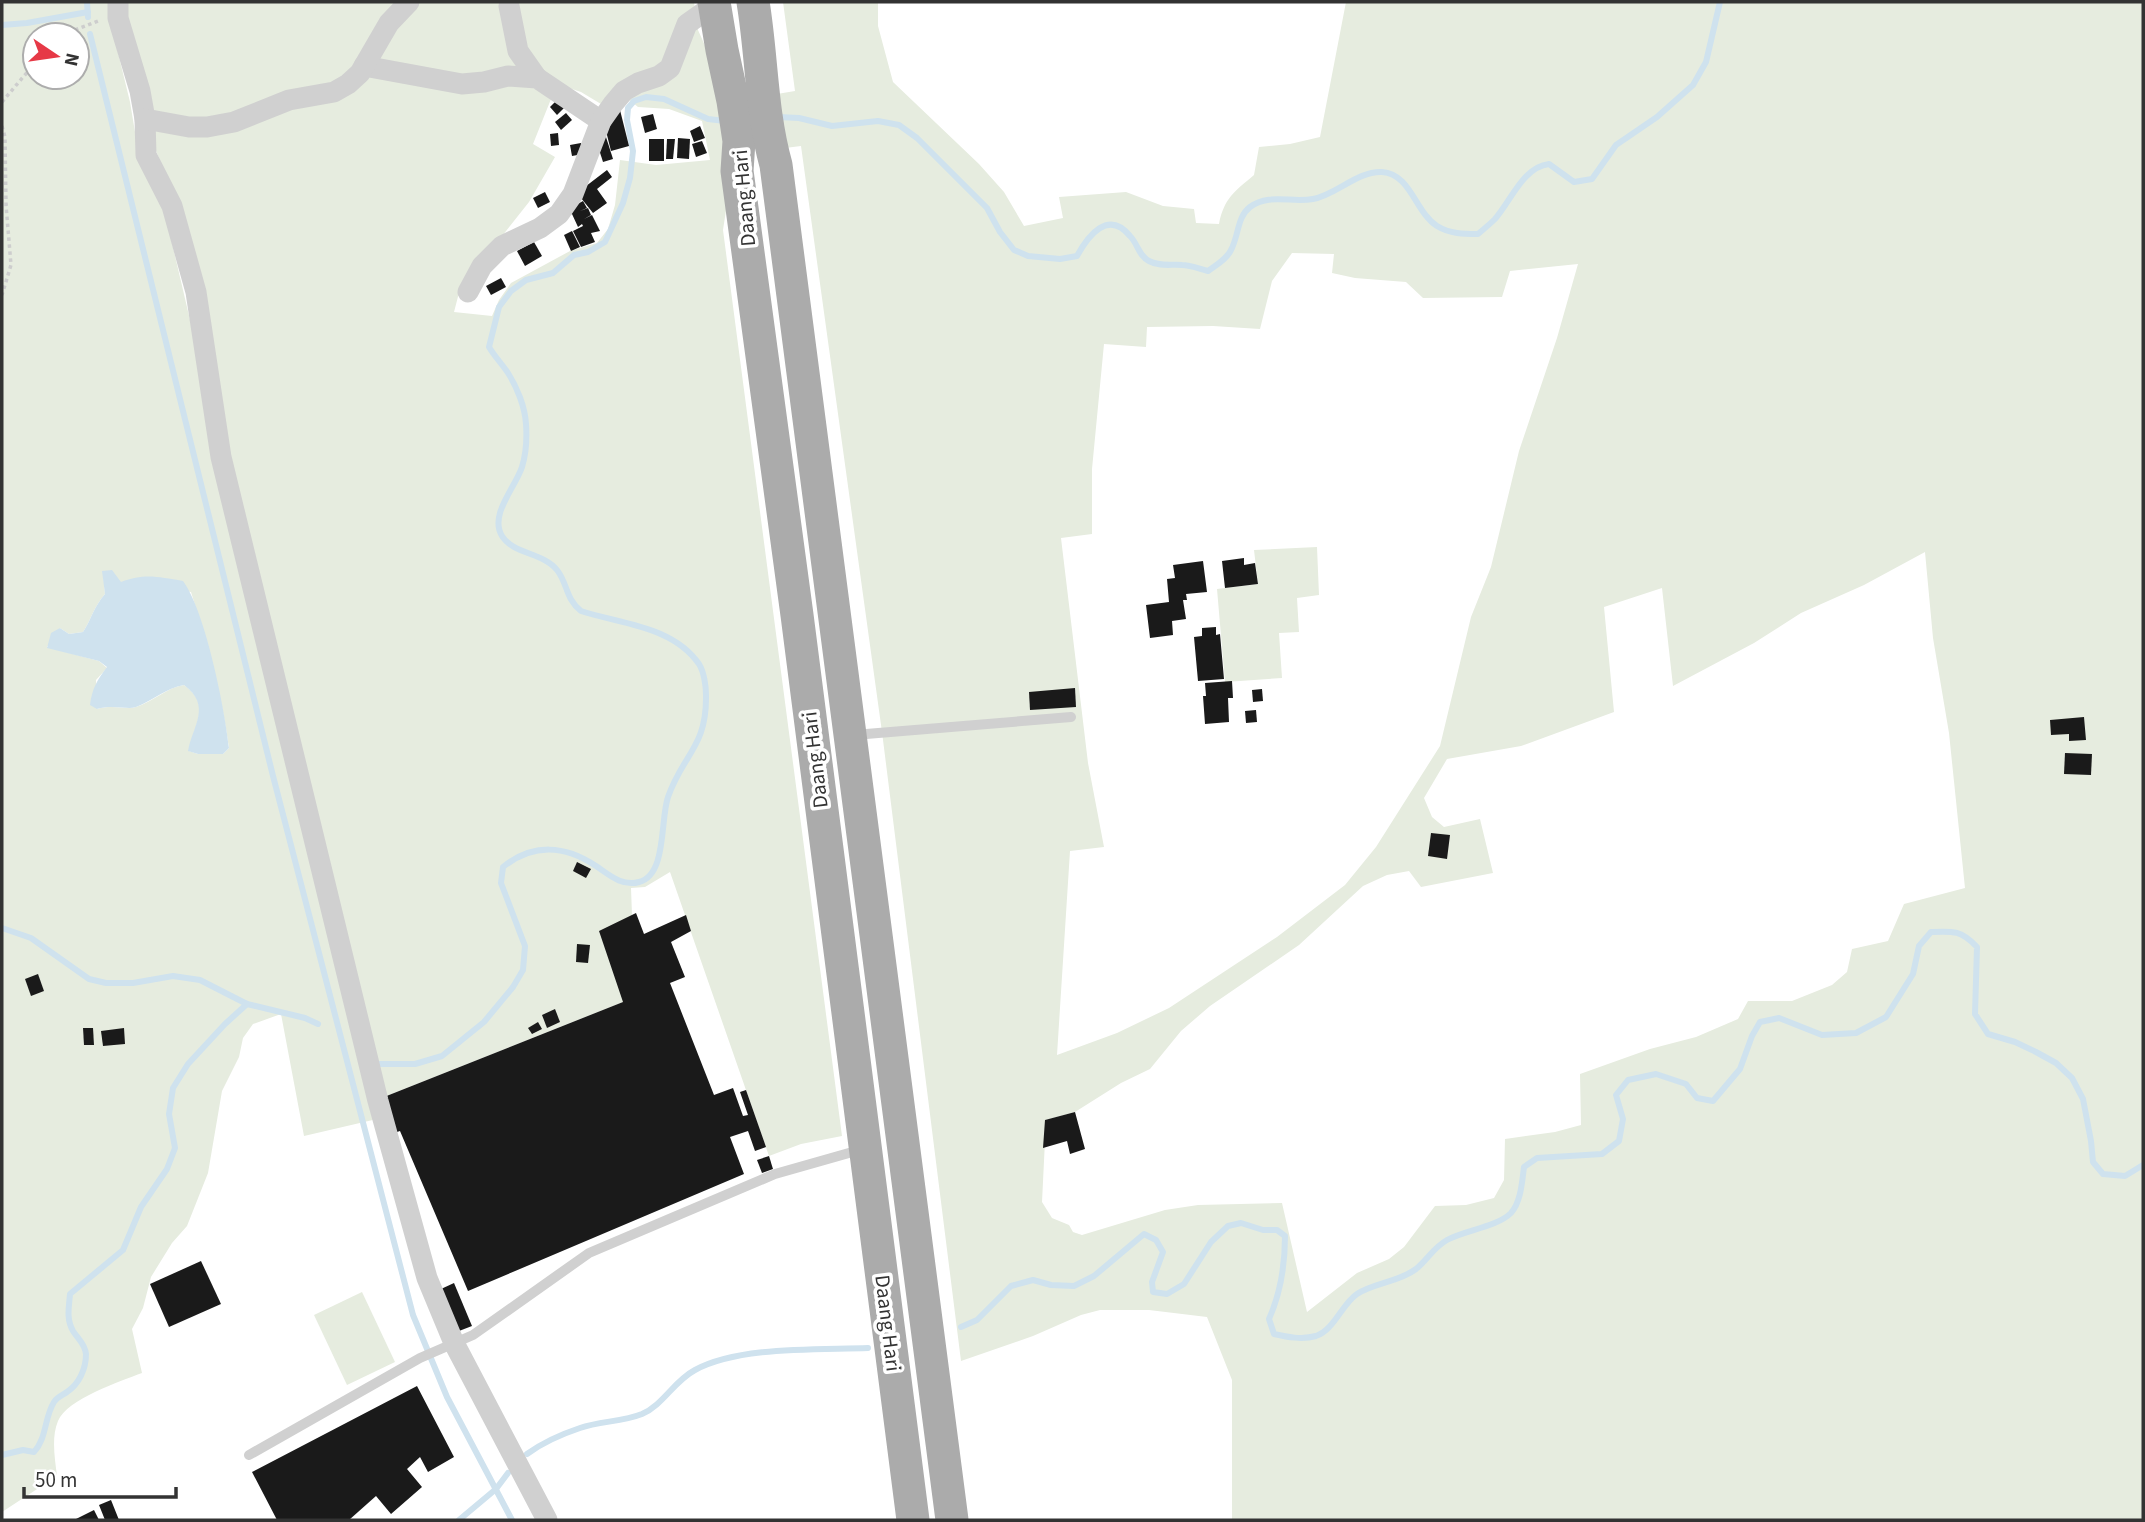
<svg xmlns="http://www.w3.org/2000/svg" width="2145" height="1522" font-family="'Source Sans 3',sans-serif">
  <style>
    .green { fill: #e6ecdf; fill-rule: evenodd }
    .water { fill: #cfe2ee }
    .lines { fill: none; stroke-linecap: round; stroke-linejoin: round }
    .stream { stroke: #cfe2ee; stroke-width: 6 }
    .building { fill: #1a1a1a }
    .path { stroke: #cdcdcd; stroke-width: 3.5; stroke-dasharray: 3.5 3.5; stroke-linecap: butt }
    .lane { stroke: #d0d0d0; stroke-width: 10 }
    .street { stroke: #d0d0d0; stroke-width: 21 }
    .primary { stroke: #ababab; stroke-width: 33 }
    .labels { text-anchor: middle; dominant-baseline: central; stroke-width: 7; stroke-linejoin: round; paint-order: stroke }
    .street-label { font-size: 21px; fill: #333; stroke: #fff }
  </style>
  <rect width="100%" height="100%" fill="#fff"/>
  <g class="green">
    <path d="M2,2h107l3,26 18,74 8,48 23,46 216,923 -73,17 -23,-122 -28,10 -10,14 -4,19 -17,34 -14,82 -21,53 -15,17 -21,34 -8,31 -11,21 10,44c-21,8 -75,26 -84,48 -7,17 -3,38 -1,55l-55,36zM35,35h42v42h-42zM103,571l18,12 70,9c16,51 31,103 38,156l-6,6h-25l-9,-3c4,-26 24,-45 -5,-66 -18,3 -30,16 -48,22 -9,3 -23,-3 -39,2l-1,-29 11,-12 -8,-7 -52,-14 13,-19 9,6 14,-2c9,-14 10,-24 22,-38z"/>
    <path d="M125,2h569l4,28 21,47 13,94 -9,59 119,906 -41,8 -32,12 -99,-284 -25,15 -14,1 1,27 -9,87 -239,95 -149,-609 -53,-281c-9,-22 -22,-42 -29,-65zM557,84l24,8 20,12 15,-15 22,18 31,2 33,12 8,39 -54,5 -36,-5 -5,45 -7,24 -11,14 -27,8 -59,32 -12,17 -7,16 -38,-4 6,-23 69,-87 26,-45 -22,-13z"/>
    <path d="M783,2h95v24l15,56 86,82 25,28 20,34 39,-8 -4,-21 67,-5 37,14 31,3 2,14 23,1c5,-26 16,-33 35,-49l5,-28 31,-3 30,-7 26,-135h797v1518h-911v-140l-25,-63 -58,-7h-49l-19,5 -48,21 -72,25 -79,-629 -81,-586 -16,2 -8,-54 18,-3zM1292,253l42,1 -2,19 23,5 51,4 17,16 79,-1 8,-26 68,-7 -21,74 -38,113 -28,116 -20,50 -31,129 -64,101 -31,38 -68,52 -108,71 -52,25 -60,22 13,-204 34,-4 -16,-84 -27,-225 31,-4v-65l12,-125 42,3 1,-20 66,-1 47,3 12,-48zM1925,552l8,86 16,95 16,155 -61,16 -16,37 -36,8 -5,23 -15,13 -40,16h-44l-10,18 -42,18 -46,12 -70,25 1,51 -26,7 -50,7 -1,41 -10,18 -28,7 -31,1 -31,41 -15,12 -32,14 -50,39 -25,-109 -84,2 -33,5 -83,25 -9,-3 -4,-7 -17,-7 -10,-16 4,-82 29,-8 46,-29 29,-14 31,-38 29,-25 89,-61 64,-59 24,-11 22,-4 12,16 72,-14 -13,-54 -36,8 -12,-10 -8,-19 23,-39 74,-13 93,-34 -10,-105 58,-19 11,98 81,-43 47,-30 63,-28z"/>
    <polygon points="1317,547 1319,595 1297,598 1299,632 1279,633 1282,678 1225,682 1217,589 1258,584 1254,550"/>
    <polygon points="362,1292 395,1362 347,1385 314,1315"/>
  </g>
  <path class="water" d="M112,570l9,12c24,-9 37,-5 62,-1 22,29 42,128 46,167l-6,6h-25l-10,-3c5,-26 24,-45 -4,-66 -18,3 -30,15 -48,22 -9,3 -23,-3 -39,2l-7,-4c2,-16 7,-25 17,-38l-8,-6 -52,-13 4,-15 9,-5 9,6 14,-2c9,-14 10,-24 22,-38l-3,-23z"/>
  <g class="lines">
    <g class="stream">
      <polyline points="87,2 88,17"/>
      <polyline points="2,25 27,23 88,12"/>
      <polyline points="90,34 273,776 413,1315 447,1397 512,1520"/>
      <path d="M778,117l21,1 33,8 46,-5 21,4 18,13 70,70 13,24 14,18 14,6 32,3 17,-3c11,-20 31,-47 53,-20 8,8 8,19 19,25 11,6 22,3 33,4 8,0 18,4 26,6 8,-6 19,-12 23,-21 8,-15 6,-33 19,-43 19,-14 41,-4 63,-8 23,-4 44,-28 69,-27 29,2 33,40 55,54 13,8 27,8 41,8 6,-5 12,-10 17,-15 16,-18 28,-52 54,-55l25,18 18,-3 24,-34 41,-28 36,-32 13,-23 14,-60"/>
      <polyline points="2,928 31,938 89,979 106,983 133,983 173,976 200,980 247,1004 305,1018 318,1024"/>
      <path d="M378,1064h37l27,-8 42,-34 29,-35 10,-17 2,-24 -24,-63 2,-16c30,-24 62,-22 93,-1 12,8 26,21 43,16 28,-7 21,-62 29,-85 15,-43 39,-50 38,-102 0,-9 -2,-23 -7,-31 -26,-38 -78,-40 -118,-53 -16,-13 -13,-27 -24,-41 -13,-17 -44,-16 -55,-34 -13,-21 13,-48 20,-69 4,-13 5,-29 4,-43 -1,-17 -9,-37 -18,-51 -6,-9 -13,-16 -19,-26l10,-40 12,-16 15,-11 27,-7 21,-18 14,-3 17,-10 18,-39 7,-25 3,-27 -6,-31 1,-12 6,-7 12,-4 18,2 44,20 17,2"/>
      <path d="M961,1327l16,-7 34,-34 22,-6 18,5 23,1 20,-10 50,-42 12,6 7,12 -11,30 1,10 14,2 17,-10 27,-42 17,-16 13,-3 22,7h14l8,6c0,30 -4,56 -16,83l5,15c13,3 28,6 42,2 18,-6 26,-32 41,-42 16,-11 42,-12 59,-25 12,-10 17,-21 31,-29 18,-10 50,-13 64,-27 10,-11 11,-31 13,-46l13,-9 65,-4 17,-13 4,-22 -7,-24 12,-15 28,-6 30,10 11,14 16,3 27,-32 12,-33 8,-14 19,-4 43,17 34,-2 30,-16 27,-43 6,-28 12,-14c22,-1 30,-2 46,15l-2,67 13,20 27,8 21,10 20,11 16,15 11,21 8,42 2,21 10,12 22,2 18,-11"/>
      <path d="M527,1454c15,-11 35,-20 53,-26 20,-7 42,-6 62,-14 21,-9 32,-33 53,-44 44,-24 123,-20 173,-22"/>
      <path d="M2,1455l21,-5 11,2c13,-14 10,-34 20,-50 3,-5 9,-7 13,-10 12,-8 19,-23 19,-38 -1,-10 -8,-15 -13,-23 -7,-12 -4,-24 -3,-37l53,-44 18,-43 26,-38 8,-21 -6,-34 4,-26 15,-24 37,-40 22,-20"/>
      <polyline points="459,1520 496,1489 508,1473"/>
    </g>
  </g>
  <g class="building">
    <polygon points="558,99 565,107 557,115 550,107"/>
    <polygon points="620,110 629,146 611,151 604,123"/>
    <polygon points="566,113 572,120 561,130 555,122"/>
    <polygon points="653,114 657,129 645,133 641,117"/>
    <polygon points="700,126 705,138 694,142 690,131"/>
    <polygon points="558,133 559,145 551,146 550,134"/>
    <polygon points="606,137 613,159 603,162 596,140"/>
    <polygon points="678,138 690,139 689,159 677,158"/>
    <rect x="649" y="139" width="15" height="22"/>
    <polygon points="667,139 675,139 673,159 666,159"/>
    <polygon points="702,141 707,153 696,157 692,144"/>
    <polygon points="581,143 583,154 572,156 570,145"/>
    <polygon points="607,170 612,177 597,189 607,203 593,213 577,193"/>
    <polygon points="545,192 550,202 538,208 533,198"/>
    <polygon points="583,201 587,208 580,211 588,208 591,215 584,219 592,215 600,231 591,233 595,242 581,247 573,231 583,226 582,224 578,227 572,214 569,215 574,206"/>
    <polygon points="572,231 580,247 571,251 564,235"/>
    <polygon points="534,242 542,256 525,266 517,251"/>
    <polygon points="501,278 506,287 491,295 486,286"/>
    <polygon points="1244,558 1244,565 1255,563 1258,584 1225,588 1222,561"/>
    <polygon points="1203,561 1207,592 1186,594 1187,600 1183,600 1186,619 1172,621 1173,635 1150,638 1146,605 1169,602 1167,579 1175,578 1173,565"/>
    <polygon points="1216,627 1216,635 1220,634 1224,679 1198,681 1194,637 1202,636 1202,628"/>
    <polygon points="1232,681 1233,698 1228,698 1229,722 1205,724 1203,696 1206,696 1205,683"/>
    <polygon points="1075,688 1076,707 1030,710 1029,692"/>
    <polygon points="1262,689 1263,701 1253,702 1252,690"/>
    <polygon points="1256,710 1257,722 1246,723 1245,711"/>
    <polygon points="2084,717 2086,740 2069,741 2069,734 2051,735 2050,720"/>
    <polygon points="2065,753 2092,754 2091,775 2064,774"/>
    <polygon points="1431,833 1450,835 1447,859 1428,856"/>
    <polygon points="577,862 591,869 586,878 573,871"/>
    <polygon points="636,913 644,934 686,915 691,931 671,942 685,977 670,983 714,1095 733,1088 743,1116 748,1115 740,1092 746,1090 766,1147 755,1151 748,1131 730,1137 744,1174 468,1291 400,1131 394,1133 384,1097 623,1002 599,931"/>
    <polygon points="577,944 590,945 588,963 576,962"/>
    <polygon points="38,974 44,991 31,996 25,979"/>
    <polygon points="555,1009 560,1022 547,1028 542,1015"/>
    <polygon points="538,1022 542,1029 532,1034 528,1028"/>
    <polygon points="83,1028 93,1028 94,1045 84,1045"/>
    <polygon points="124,1028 125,1044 103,1046 101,1031"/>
    <polygon points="1075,1112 1085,1149 1070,1154 1067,1141 1043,1148 1045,1120"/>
    <polygon points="769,1156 773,1169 762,1173 757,1160"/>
    <polygon points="201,1261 221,1304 169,1327 150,1284"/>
    <polygon points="454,1283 472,1326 459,1331 441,1289"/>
    <polygon points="417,1386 454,1457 428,1472 420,1457 407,1469 422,1487 391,1514 376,1496 349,1520 277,1520 252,1472"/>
    <polygon points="111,1500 119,1520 105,1520 99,1505"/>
    <polygon points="94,1510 99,1520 74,1520"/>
  </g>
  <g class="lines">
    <g class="path">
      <polyline points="62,35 98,21"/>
      <polyline points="2,102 35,63"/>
      <polyline points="2,126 5,137 6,205 11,265 2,295"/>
    </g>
    <g class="lane">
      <polyline points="854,735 1071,717"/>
      <polyline points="249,1455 420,1358 473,1335 589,1253 775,1174 863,1149"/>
    </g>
    <g class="street">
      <polyline points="118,2 118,18 140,91 145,119 146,155 172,206 196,292 221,457 378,1101 427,1278 454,1343 547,1520"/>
      <polyline points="509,6 518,51 537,78"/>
      <polyline points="364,66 462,84 484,82 508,76 537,78 601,121"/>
      <polyline points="145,119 189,127 207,127 234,122 289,100 334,92 348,84 360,73 389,23 409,2"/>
      <polyline points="468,292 482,266 502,246 540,228 559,214 573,194 601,121 613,104 624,91 638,83 659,76 670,68 687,24 714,5"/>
    </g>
    <g class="primary">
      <polyline points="714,2 722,50 733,101 739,141 737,171 797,615 913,1520"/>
      <path d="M753,2c9,54 8,109 23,163l176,1355"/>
    </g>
  </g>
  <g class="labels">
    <g class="street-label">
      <text transform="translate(744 198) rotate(-95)">Daang Hari</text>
      <text transform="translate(815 760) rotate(-97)">Daang Hari</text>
      <text transform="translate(888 1323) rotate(83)">Daang Hari</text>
    </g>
  </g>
  <rect width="2145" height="1522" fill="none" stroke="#333333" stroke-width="7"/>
  <g transform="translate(56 56) rotate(103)"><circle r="33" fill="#ffffff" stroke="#adadad" stroke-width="2"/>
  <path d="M0-5L12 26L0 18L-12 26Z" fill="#e63946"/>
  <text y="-10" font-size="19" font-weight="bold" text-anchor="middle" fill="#333333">N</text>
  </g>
  <path d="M24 1487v10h152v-10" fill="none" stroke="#333333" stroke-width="3.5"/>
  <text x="35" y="1487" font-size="21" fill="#333333" stroke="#ffffff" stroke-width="5" paint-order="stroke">50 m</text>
</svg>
